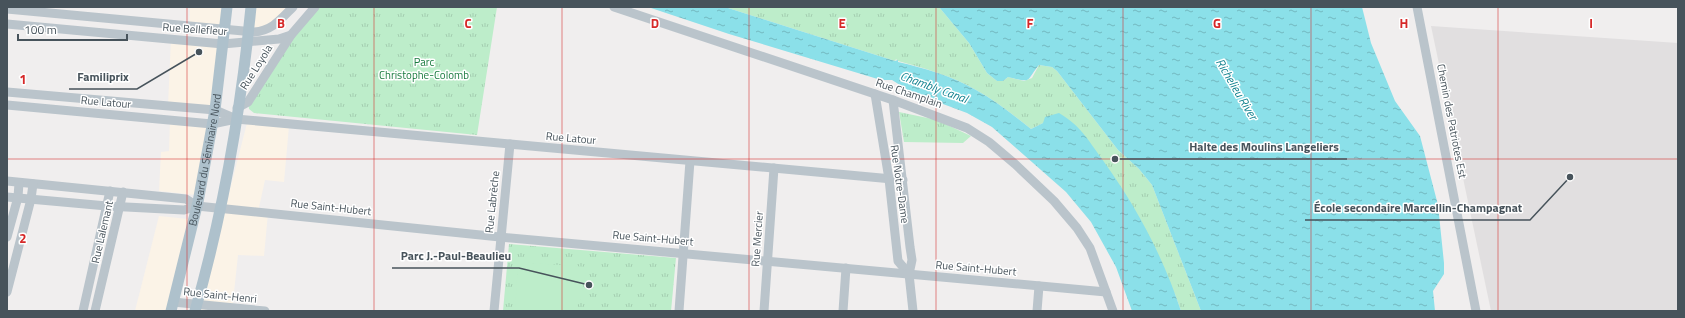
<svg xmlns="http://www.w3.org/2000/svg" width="1685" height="318" font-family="'Titillium Web',sans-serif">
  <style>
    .commercial { fill: #fbf3e7 }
    .education { fill: #e1dfe0 }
    .grass { fill: url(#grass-tufts) }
    .pitch { fill: #bdedca }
    .water { fill: url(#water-ripples) }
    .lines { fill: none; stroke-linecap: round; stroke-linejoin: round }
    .minor { stroke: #bac4cb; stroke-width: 9 }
    .major { stroke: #aec1cc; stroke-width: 11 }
    .grid { fill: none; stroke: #d62828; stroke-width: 1; stroke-opacity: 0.55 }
    .labels { text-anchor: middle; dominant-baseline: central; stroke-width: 3; stroke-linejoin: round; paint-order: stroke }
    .street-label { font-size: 11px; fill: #47535b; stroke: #fff }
    .park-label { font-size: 11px; fill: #197a3f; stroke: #fff }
    .water-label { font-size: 12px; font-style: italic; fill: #10818e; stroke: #fff }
    .grid-label { font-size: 13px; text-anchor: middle; font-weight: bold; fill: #d62828; stroke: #fff; stroke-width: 3; stroke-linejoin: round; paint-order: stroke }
    .leader { fill: none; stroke: #47535b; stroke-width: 1.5 }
    .callout-dot { fill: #47535b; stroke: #fff; stroke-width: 1.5 }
    .callout-label { font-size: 12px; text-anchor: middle; font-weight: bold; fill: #47535b; stroke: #fff; stroke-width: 3; stroke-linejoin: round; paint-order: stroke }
  </style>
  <defs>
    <pattern id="grass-tufts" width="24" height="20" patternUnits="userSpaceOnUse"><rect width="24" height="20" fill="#bdedca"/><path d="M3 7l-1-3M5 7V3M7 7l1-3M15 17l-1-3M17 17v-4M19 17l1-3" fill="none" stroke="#a4cdb0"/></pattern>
    <pattern id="water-ripples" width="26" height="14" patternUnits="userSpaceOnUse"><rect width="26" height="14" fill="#8be0e9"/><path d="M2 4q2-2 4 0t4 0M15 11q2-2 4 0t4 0" fill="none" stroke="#73b8c0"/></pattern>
  </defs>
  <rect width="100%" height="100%" fill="#f0eeee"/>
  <g class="commercial">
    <polygon points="190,7 227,7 225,28 189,26"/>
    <polygon points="251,7 293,7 272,28 249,32"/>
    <polygon points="171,39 223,44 215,110 168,106"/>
    <polygon points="170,120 212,124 196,195 159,191 161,152 169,151"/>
    <polygon points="247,123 289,126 284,182 265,180 258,212 268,213 264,256 238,255 232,311 199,311"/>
    <polygon points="159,216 188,219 171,311 135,311"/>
  </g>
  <polygon class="education" points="1431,26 1678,43 1678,311 1491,311"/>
  <g class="grass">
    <polygon points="318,7 497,7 477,135 254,113 249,109 248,102 291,39"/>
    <path d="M725,7h214l30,36 18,30 10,8h6l5,-4 16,4 8,-3 7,-13 13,2 5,4 61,79 21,19 13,16 49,126h-20l-6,-17 -132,-171 -12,6c-18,-14 -35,-28 -55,-39 -24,-14 -52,-22 -78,-29l-2,-2 -1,2z"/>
    <polygon points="899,112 937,120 971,136 963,143 904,142"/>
    <polygon points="509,244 676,258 671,311 503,311"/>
  </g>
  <polygon class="pitch" points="518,262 587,267 580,301 574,311 515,311"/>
  <g class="water">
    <path d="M648,7h77l170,54 3,-1v2c26,6 54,14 78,28 20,11 37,25 55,39l12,-6 2,-6 14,-4c22,13 29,27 43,46 34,47 61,97 79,152h-49l-16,-44 -25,-45 -25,-30 -74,-65 -25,-14 -56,-21 -19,-12h-11l-152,-46z"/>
    <path d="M939,7h423l9,36 24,58 25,35 18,69 6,58v11l-11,17 2,20h-234l-49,-126 -13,-16 -21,-19 -61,-79 -5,-4 -13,-2c-14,17 -6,18 -31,12l-5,4h-6l-10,-8 -18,-30z"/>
  </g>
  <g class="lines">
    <g class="minor">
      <polyline points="614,7 893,100 967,128 989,142 1015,164 1054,201 1077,228 1090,248 1113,311"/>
      <polyline points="1417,7 1476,311"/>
      <path d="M7,9l247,23c18,-1 27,-13 39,-25"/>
      <polyline points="7,24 223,44 279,39 291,35 315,7"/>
      <polyline points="7,92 215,110 236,119 247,120 903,180"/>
      <polyline points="875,94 889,179 898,261 909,274"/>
      <polyline points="893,100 910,247 912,260 909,274 913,311"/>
      <polyline points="7,105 212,124 236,119"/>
      <polyline points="237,108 248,102 291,35"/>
      <polyline points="7,181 186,199 197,206"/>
      <polyline points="7,197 107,206 184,210 197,206 500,237 1106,292"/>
      <polyline points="7,237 18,197 19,183"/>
      <polyline points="7,292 31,199 33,184"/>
      <polyline points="173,302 265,311"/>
      <polyline points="83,311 110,191"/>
      <polyline points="95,311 123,192"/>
      <polyline points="494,311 510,144"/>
      <polyline points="679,311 690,161"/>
      <polyline points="764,311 774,168"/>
      <polyline points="843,311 846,268"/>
      <polyline points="1037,311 1039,286"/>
    </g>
    <g class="major">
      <path id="s1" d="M171,311l27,-109 17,-92 12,-103"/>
      <path d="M195,311c28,-98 46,-202 56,-304"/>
    </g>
  </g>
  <path class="grid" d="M187,7v304M374,7v304M562,7v304M749,7v304M936,7v304M1123,7v304M1311,7v304M1498,7v304M7,159h1671"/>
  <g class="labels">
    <g class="street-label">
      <text transform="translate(195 29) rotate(4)">Rue Bellefleur</text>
      <text transform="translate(256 67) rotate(-58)">Rue Loyola</text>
      <text transform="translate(909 93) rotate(19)">Rue Champlain</text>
      <text transform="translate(106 102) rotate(5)">Rue Latour</text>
      <text transform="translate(1452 121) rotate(79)">Chemin des Patriotes Est</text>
      <text transform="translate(571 138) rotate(5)">Rue Latour</text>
      <text stroke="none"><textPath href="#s1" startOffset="155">Boulevard du Séminaire Nord</textPath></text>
      <text transform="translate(900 184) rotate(82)">Rue Notre-Dame</text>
      <text transform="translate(492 202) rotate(-84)">Rue Labrèche</text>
      <text transform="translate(331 207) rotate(6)">Rue Saint-Hubert</text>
      <text transform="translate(102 232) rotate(-77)">Rue Lalemant</text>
      <text transform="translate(653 238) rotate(5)">Rue Saint-Hubert</text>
      <text transform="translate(757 239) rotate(-86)">Rue Mercier</text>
      <text transform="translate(976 268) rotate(5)">Rue Saint-Hubert</text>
      <text transform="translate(220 295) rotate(6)">Rue Saint-Henri</text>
    </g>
    <g class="park-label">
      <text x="424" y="62">Parc<tspan x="424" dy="13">Christophe-Colomb</tspan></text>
    </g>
    <g class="water-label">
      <text transform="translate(934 87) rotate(20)">Chambly Canal</text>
      <text transform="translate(1237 89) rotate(59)">Richelieu River</text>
    </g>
  </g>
  <g class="grid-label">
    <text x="281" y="28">B</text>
    <text x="468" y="28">C</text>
    <text x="655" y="28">D</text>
    <text x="842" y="28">E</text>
    <text x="1030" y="28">F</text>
    <text x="1217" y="28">G</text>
    <text x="1404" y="28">H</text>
    <text x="1591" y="28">I</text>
    <text x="23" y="84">1</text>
    <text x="23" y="243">2</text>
  </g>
  <path class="leader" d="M199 52L137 89H69M1115 159L1181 159H1347M1570 177L1530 220H1305M589 285L519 268H392"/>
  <g class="callout-dot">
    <circle cx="199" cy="52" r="4"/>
    <circle cx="1115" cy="159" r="4"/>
    <circle cx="1570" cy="177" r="4"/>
    <circle cx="589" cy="285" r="4"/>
  </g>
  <g class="callout-label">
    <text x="103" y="81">Familiprix</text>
    <text x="1264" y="151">Halte des Moulins Langeliers</text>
    <text x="1418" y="212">École secondaire Marcellin-Champagnat</text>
    <text x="456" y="260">Parc J.-Paul-Beaulieu</text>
  </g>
  <rect width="1685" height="318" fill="none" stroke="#47535b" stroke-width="16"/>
  <path d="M18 34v6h109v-6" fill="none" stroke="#47535b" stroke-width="2"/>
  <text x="24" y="34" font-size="12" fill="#47535b" stroke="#ffffff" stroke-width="3" paint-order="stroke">100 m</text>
</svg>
